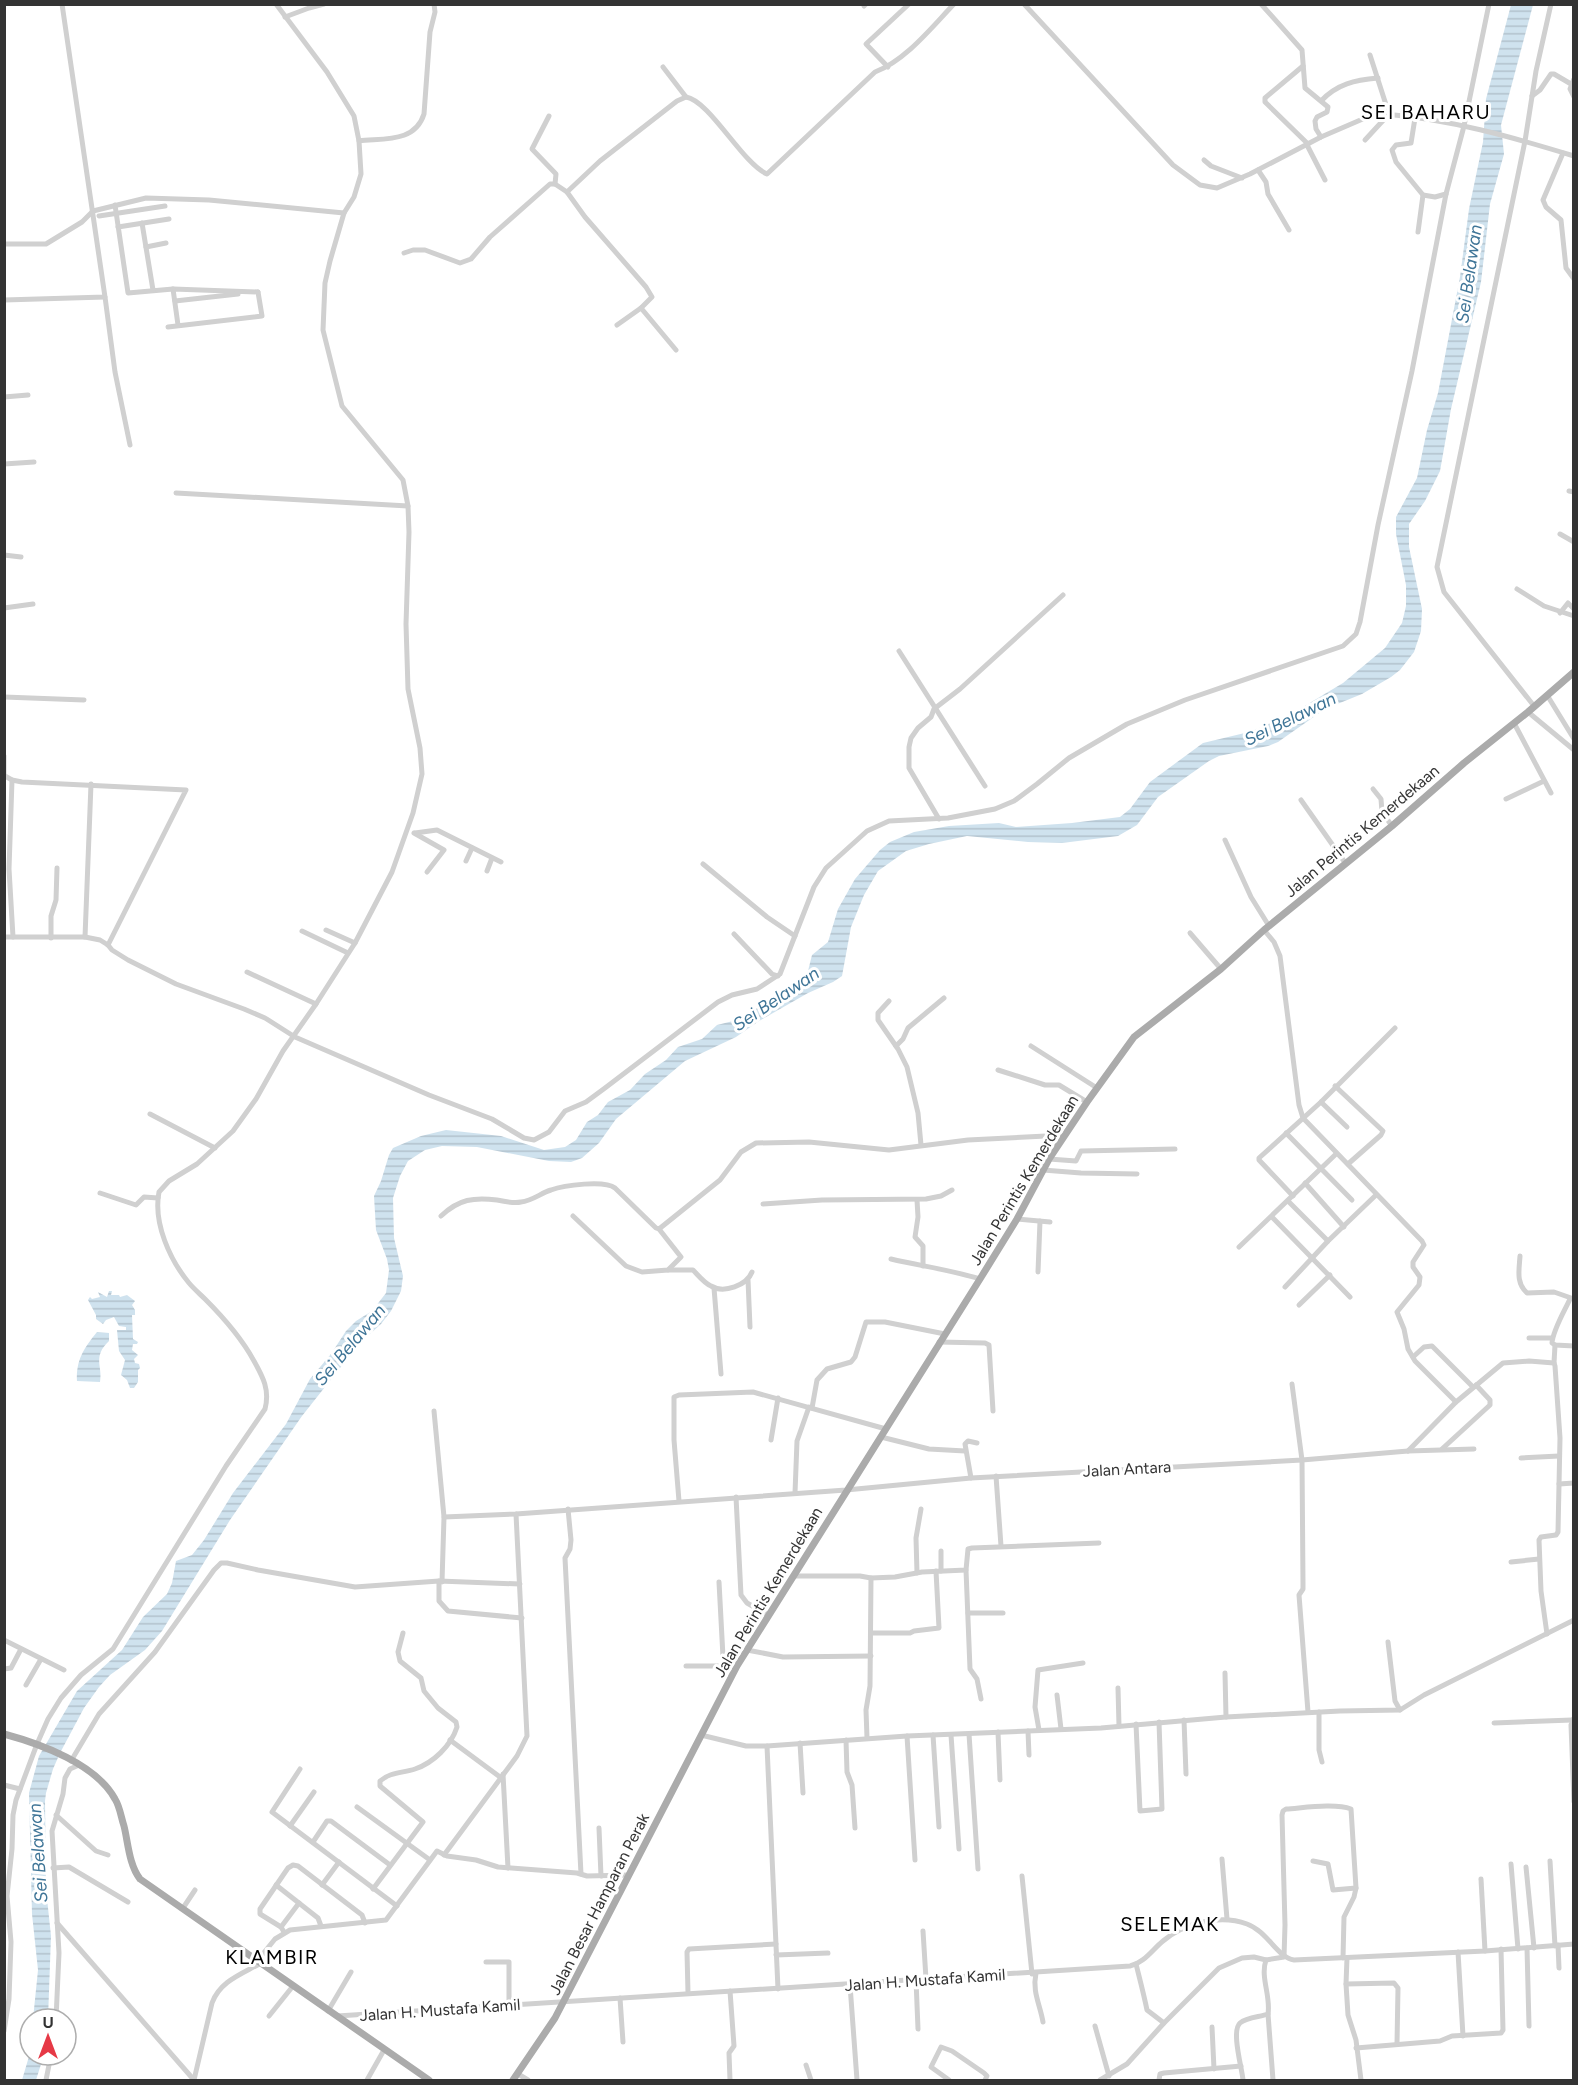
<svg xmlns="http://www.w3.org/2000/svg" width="1578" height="2085" font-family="Figtree,sans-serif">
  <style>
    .water { fill: url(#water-rules) }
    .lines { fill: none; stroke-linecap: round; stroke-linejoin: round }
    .minor { stroke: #d0d0d0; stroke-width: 5 }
    .major { stroke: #ababab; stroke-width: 7 }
    .labels { text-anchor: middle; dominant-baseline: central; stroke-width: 6; stroke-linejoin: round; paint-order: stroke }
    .street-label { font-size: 16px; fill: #333; stroke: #fff }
    .water-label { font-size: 18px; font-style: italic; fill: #3f7597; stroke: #fff }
    .quarter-label { font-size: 20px; letter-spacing: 1.5px; fill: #000; stroke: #fff }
  </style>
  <defs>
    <pattern id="water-rules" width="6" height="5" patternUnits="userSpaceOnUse" patternTransform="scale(1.5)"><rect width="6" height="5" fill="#cfe2ee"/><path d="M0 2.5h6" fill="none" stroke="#b2c2cd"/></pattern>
  </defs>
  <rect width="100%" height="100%" fill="#fff"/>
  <g class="water">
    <polygon points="1511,5 1533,5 1501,125 1504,154 1490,204 1481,282 1451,409 1440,471 1425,501 1409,524 1409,547 1422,609 1421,631 1414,652 1400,670 1391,677 1362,694 1325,709 1278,742 1268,746 1219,756 1209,761 1158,797 1137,825 1118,836 1062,843 1028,842 967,836 929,844 906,851 878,871 864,895 851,927 842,976 833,982 808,993 759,1021 736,1037 685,1061 616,1119 599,1143 582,1158 571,1162 549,1161 477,1147 442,1146 425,1150 408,1161 400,1176 393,1198 394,1238 403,1276 401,1291 391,1311 381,1324 359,1344 302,1416 230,1520 162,1631 145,1650 110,1675 99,1687 84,1708 60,1753 53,1769 46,1793 45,1801 46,1889 51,1936 48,2019 33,2019 38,1970 32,1914 29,1793 39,1756 77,1691 122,1650 143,1617 167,1594 172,1583 176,1561 192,1555 204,1540 233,1493 286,1424 310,1379 331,1354 346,1331 356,1321 372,1311 386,1293 389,1270 387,1259 376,1230 374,1196 381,1181 389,1155 393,1148 421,1136 446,1130 501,1136 544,1150 565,1147 576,1140 587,1122 598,1115 608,1102 630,1090 645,1074 666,1060 678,1047 702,1039 717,1025 737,1020 785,992 803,978 808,971 812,955 828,942 838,909 855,879 880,850 890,842 914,832 949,826 999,823 1016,827 1072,823 1120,817 1130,809 1150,782 1203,743 1249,732 1288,716 1343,683 1385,648 1402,623 1406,606 1406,585 1396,534 1396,517 1417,478 1427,430 1438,393 1460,277 1469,209 1483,142 1486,99"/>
    <polygon points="109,1291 112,1291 111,1295 119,1295 120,1297 127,1295 135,1301 132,1305 135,1310 135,1315 132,1315 133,1339 138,1342 137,1344 133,1344 132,1350 138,1355 134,1359 135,1363 139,1364 140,1368 138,1370 138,1382 134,1388 130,1388 127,1380 121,1375 125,1360 119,1351 117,1330 126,1330 126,1327 119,1326 114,1317 106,1320 103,1324 96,1319 96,1315 88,1300 90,1297 92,1299 100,1297 98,1292 107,1297"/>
    <path d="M97,1332l12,1v8c-17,16 -6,25 -9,41l-23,-1c-1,-21 7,-33 20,-49z"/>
    <polygon points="30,2053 30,2055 44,2055 43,2058 36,2080 22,2080"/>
  </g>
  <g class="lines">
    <g class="minor">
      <path d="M1024,4l149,161 27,20 17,3 33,-14 71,-37 51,-22 12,-1c65,5 128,23 190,42"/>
      <polyline points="1261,4 1302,50 1305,88 1328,107 1327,112 1317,117 1315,121 1316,129 1321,137"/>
      <polyline points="864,6 866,4"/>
      <polyline points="285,17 309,8 324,4"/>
      <polyline points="1303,66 1265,98 1265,102 1308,144"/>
      <polyline points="663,67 686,97"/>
      <polyline points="888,67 866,44 909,4"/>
      <polyline points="1574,79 1570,89 1574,97"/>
      <polyline points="1532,96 1540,90 1551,74 1554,74 1571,84"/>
      <path d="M1321,101c16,-17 34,-21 57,-23"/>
      <polyline points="549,116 532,149 556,174 555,184"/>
      <polyline points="1415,118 1411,143 1396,145 1392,150 1396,162 1423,195 1435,197 1446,194"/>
      <polyline points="1365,140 1389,114 1370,55"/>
      <path d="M359,141c24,-3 56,2 65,-27l6,-82 5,-20 -1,-8"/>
      <polyline points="1307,145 1325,180"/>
      <polyline points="1563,153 1543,200 1546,207 1561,220 1566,268 1574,279"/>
      <polyline points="1204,160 1211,166 1242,178"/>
      <polyline points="1258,170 1266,182 1268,194 1289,230"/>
      <path d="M567,192l33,-31 77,-60 9,-4c24,4 56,66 81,77l108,-102c31,-12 56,-44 79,-68"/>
      <polyline points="115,205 128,293 173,289 258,292"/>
      <polyline points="99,216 165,206"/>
      <polyline points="142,223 153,290"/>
      <polyline points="118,227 169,219"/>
      <polyline points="1418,232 1423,195"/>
      <polyline points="4,244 46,244 82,222 93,211 146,198 209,200 344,213 354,197 361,174 359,141 354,116 327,72 276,4"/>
      <polyline points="146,247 166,243"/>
      <polyline points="404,253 413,250 425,250 460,263 471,259 490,237 550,184 555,184 567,192 585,217 646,287 652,297 641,308 676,350"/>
      <polyline points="173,289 178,325"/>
      <polyline points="105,297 115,372 130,445"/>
      <polyline points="4,300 105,297 62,4"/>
      <polyline points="175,301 238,294"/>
      <polyline points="617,325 641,308"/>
      <polyline points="168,327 262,316 258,292"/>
      <polyline points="4,397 28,395"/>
      <polyline points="4,464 34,462"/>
      <polyline points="1569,491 1574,492"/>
      <polyline points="176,493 408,506"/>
      <polyline points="1560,534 1574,542"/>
      <polyline points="4,555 21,557"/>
      <polyline points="1517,589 1544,606 1574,616"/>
      <polyline points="4,608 33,604"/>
      <polyline points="1560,613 1568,603 1574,609"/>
      <polyline points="899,651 985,786"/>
      <polyline points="1547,695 1574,739"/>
      <polyline points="4,697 84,700"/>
      <polyline points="1534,706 1444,592 1437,567 1525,141 1536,71 1551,4"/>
      <polyline points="1528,712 1574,750"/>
      <polyline points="1514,723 1551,793"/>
      <polyline points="4,756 4,777"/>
      <polyline points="5,776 12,780 22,782 186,790 108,945"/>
      <polyline points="12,780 9,869 13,937"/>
      <polyline points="1373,789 1381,799 1382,812 1392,826"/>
      <polyline points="1506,799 1544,781"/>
      <polyline points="1301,800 1346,864"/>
      <polyline points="939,819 909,768 909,747 911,738 918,728 931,717 934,709 960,689 1063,595"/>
      <polyline points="414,833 444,850 427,872"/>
      <polyline points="415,833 437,830 501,862"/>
      <polyline points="1225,840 1251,897 1269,926"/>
      <polyline points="466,861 472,848"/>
      <polyline points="703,864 767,917 795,936"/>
      <polyline points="487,871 492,858"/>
      <polyline points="326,930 355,943"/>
      <polyline points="1264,930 1274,942 1280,956 1299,1105 1303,1118 1422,1241 1424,1245 1413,1262 1413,1267 1420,1277 1419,1285 1397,1312 1404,1329 1408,1349 1415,1361 1456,1402 1503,1363 1529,1361 1554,1363 1555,1366 1560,1438 1558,1532 1556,1535 1541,1537 1539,1540 1541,1591 1547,1634"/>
      <polyline points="302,931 348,953"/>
      <polyline points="1190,933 1221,969"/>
      <polyline points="734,934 772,974 778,976"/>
      <polyline points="4,937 85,937 100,940 108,945 112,950 128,960 176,984 244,1009 265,1018 295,1037 429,1095 492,1119 524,1138 534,1140 549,1132 565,1111 586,1102 605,1088 718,1002 732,995 757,989 780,974 814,887 826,868 867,831 889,821 948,818 995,809 1014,801 1037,784 1069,758 1127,724 1185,700 1343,646 1356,634 1360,622 1378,525 1412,371 1446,194 1464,126 1489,4"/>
      <polyline points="85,937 91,784"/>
      <polyline points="51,938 51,916 56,900 57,868"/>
      <polyline points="247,972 316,1004"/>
      <polyline points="889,1001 878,1013 878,1020 898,1049 907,1067 918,1113 921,1145"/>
      <polyline points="896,1046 903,1039 908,1028 944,998"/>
      <polyline points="1031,1046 1097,1088"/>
      <polyline points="998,1070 1045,1085 1059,1085 1087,1102"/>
      <polyline points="1335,1086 1383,1131 1381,1135 1348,1164"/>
      <polyline points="1321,1102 1347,1127"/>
      <polyline points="150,1114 215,1148"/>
      <polyline points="1286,1133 1352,1200"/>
      <polyline points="1049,1159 1076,1161 1081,1151 1175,1149"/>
      <polyline points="1043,1170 1081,1173 1137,1174"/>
      <polyline points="1305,1183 1344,1227"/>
      <polyline points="100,1193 136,1205 144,1197 158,1198"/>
      <polyline points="1293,1196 1259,1160 1259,1158 1321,1102 1395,1028"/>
      <polyline points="917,1200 918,1217 915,1237 923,1246 923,1266"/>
      <polyline points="1288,1201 1328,1241"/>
      <polyline points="763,1204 822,1200 926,1199 941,1196 952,1190"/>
      <path d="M441,1216c18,-17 33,-19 56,-16 8,1 16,4 24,2 11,-1 20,-9 30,-12 13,-5 54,-10 64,-2l41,40 3,1 61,-49 21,-28 15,-9 53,-1 80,8 79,-10 98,-5"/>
      <polyline points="573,1216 626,1266 642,1272 668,1270 681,1257 659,1229"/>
      <polyline points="1272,1217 1350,1297"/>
      <polyline points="1017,1219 1050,1222"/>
      <polyline points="1239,1247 1336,1154"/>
      <path d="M1520,1256c-1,15 -4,27 7,37l27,-1 20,7"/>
      <path d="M891,1259c30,7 60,11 89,20"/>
      <path d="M668,1270h25c5,5 11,13 18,16 13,8 36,-1 41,-14"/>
      <polyline points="1038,1272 1040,1221"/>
      <polyline points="748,1280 750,1327"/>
      <polyline points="1285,1287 1328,1241 1376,1195"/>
      <polyline points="714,1288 721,1374"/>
      <path d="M1570,1299c-6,13 -17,31 -18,44l3,2 19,1"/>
      <polyline points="1299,1305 1330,1275"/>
      <polyline points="1529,1338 1552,1338"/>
      <polyline points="939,1342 985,1343 989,1345 993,1411"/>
      <polyline points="1413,1357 1424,1347 1432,1346 1473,1387"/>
      <polyline points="1554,1363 1555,1345"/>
      <polyline points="1292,1384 1302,1460 1303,1583 1303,1589 1299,1595 1308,1712"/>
      <polyline points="812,1408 817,1380 827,1369 851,1362 855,1357 866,1322 885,1322 945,1334"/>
      <polyline points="434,1411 444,1517 442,1582"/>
      <polyline points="881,1437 929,1449 965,1451"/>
      <polyline points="771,1440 778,1398"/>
      <polyline points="1442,1449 1490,1405 1490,1400 1476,1385"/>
      <polyline points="1408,1451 1456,1402"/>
      <polyline points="1521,1458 1559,1456"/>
      <polyline points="996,1476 1001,1546"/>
      <polyline points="971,1478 965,1444 968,1441 977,1443"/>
      <polyline points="1559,1484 1574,1483"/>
      <polyline points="795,1493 797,1441 809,1407"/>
      <polyline points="736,1497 741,1595 747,1603 768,1615"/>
      <polyline points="679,1501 674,1440 674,1397 679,1395 753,1392 886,1429"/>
      <polyline points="568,1509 571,1540 570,1549 565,1558 581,1874"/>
      <polyline points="444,1517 516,1514 846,1490 971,1478 1302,1460 1408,1451 1474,1449"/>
      <polyline points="941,1551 941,1571"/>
      <polyline points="1511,1562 1539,1559"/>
      <polyline points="966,1570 970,1669 977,1679 981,1699"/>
      <polyline points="917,1573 916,1538 921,1509"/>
      <polyline points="793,1576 860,1576 871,1578 895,1577 922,1572 966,1570 968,1549 972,1548 1099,1543"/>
      <polyline points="439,1581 439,1601 448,1611 522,1618"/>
      <polyline points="719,1582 723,1657 725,1662 739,1662"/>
      <polyline points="968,1613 1003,1613"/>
      <polyline points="871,1633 910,1633 914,1631 939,1628 936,1571"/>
      <polyline points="4,1640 64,1670"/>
      <polyline points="1388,1642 1395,1701 1400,1710"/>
      <polyline points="747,1650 783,1657 871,1656"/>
      <polyline points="686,1666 737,1666"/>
      <polyline points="4,1669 11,1668 21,1649"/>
      <polyline points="1225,1673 1226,1717"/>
      <polyline points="26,1685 41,1659"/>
      <polyline points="1118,1688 1119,1726"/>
      <polyline points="1057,1695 1061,1729"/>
      <polyline points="1319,1712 1319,1750 1322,1762"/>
      <polyline points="1574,1718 1571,1725 1574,1802"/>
      <polyline points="1184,1720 1186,1774"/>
      <polyline points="1494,1723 1572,1720"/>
      <polyline points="1136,1724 1140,1811 1162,1809 1159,1722"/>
      <polyline points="1039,1730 1035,1707 1038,1670 1083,1663"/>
      <polyline points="1028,1731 1029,1755"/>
      <polyline points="998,1732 1000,1780"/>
      <polyline points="969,1734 978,1869"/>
      <polyline points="701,1735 746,1746 767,1746 907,1736 1101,1728 1226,1717 1340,1711 1400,1710 1424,1695 1574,1620"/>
      <polyline points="933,1735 939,1827"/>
      <polyline points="951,1735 959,1849"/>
      <polyline points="907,1736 915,1860"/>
      <polyline points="867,1738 866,1710 870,1686 871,1578"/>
      <polyline points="450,1740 500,1777"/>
      <polyline points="846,1740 847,1772 852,1785 855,1828"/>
      <polyline points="800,1743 803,1793"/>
      <polyline points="767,1746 778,1989"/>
      <polyline points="71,1761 99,1714 155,1652 214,1570 221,1563 227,1563 258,1570 355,1587 439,1581 520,1584"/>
      <polyline points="300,1769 272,1812 397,1906"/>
      <polyline points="503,1774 508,1868"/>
      <polyline points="4,1785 20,1789"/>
      <polyline points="357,1807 430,1860"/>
      <polyline points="56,1815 96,1851 108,1855"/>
      <polyline points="290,1826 314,1792"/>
      <polyline points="599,1828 601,1876"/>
      <polyline points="313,1842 327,1821 331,1821 390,1865"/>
      <polyline points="444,1855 517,1756 527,1736 516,1514"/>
      <polyline points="1222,1859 1227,1919"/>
      <polyline points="1313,1861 1328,1864 1333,1890 1356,1888"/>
      <polyline points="1550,1861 1555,1946"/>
      <polyline points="1511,1864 1518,1949"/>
      <polyline points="1526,1867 1534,1948"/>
      <polyline points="53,1868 69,1867 128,1902"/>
      <polyline points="1022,1876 1032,1974"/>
      <polyline points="1481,1879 1485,1951"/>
      <polyline points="276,1885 318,1918 321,1926"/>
      <polyline points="322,1885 339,1862"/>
      <path d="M373,1889l50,-67 -43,-36v-5c10,-9 23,-8 35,-12 18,-6 36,-23 42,-42l-1,-5 -18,-14 -14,-17 -3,-13 -21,-17 -2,-9 5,-19"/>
      <polyline points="183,1908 195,1890"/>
      <polyline points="57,1923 194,2080"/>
      <polyline points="281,1927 299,1903"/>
      <polyline points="923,1931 926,1979"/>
      <polyline points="284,1932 281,1927 260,1914 260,1909 288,1868 293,1865 298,1866 362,1915 365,1923"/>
      <polyline points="1558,1945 1559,1968"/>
      <polyline points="1527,1948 1529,2026"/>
      <polyline points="1458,1952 1463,2036"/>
      <polyline points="776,1955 828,1953"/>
      <polyline points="1347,1958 1346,1984 1348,2015 1356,2040 1361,2080"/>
      <polyline points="258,1960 275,1939 290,1930 386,1920 437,1851 447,1856 476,1860 498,1867 577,1873 587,1876 629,1875"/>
      <polyline points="486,1962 509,1962 509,2006"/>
      <path d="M1136,1964c4,16 8,31 11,46l17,13"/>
      <path d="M1036,1973c-4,19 4,31 7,49"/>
      <polyline points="916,1980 918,2029"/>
      <polyline points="1346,1984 1394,1983 1398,1988 1397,2044"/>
      <polyline points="850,1985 857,2080"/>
      <polyline points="730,1991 734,2046 729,2053 730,2080"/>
      <polyline points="688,1993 687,1952 689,1949 776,1944"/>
      <polyline points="620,1998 623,2042"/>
      <polyline points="328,2011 351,1972"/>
      <polyline points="1268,2014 1273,2080"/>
      <polyline points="269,2016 293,1986"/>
      <path d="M337,2016l793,-50c14,-3 22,-16 33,-25 21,-18 57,-27 84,-17 20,7 31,34 47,36l191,-9 89,-7"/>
      <polyline points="56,2019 59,1953 52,1831 63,1794 65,1778 70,1769 79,1765"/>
      <polyline points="1095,2026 1109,2076"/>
      <polyline points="1212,2027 1214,2069"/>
      <path d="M4,2031l5,-32 2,-57 -4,-46 5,-47 1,-34 3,-15 21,-56 11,-25 13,-21 20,-23 32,-26 113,-183 39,-57c5,-19 -2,-32 -11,-48 -13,-24 -30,-43 -49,-62 -5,-5 -11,-10 -16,-16 -19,-23 -36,-60 -30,-91l10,-11 28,-17 36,-33 23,-32 27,-48 33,-47 39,-61 37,-71 21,-59 9,-39 -2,-26 -12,-59 -2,-65 3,-92 -1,-26 -5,-26 -61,-74 -19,-76 2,-47 5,-22 14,-48"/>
      <polyline points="1356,2048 1440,2041 1452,2036 1501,2033 1503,2030 1501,1949"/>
      <polyline points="806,2065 811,2080"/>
      <polyline points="518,2074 528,2080"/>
      <polyline points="46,2080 51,2055"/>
      <path d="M194,2080l18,-77c8,-22 30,-29 49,-40"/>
      <polyline points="367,2080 384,2050"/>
      <polyline points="949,2080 931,2067 941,2047 952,2051 984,2073 987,2076 985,2080"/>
      <polyline points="1100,2080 1127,2064 1164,2023 1219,1968 1242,1958 1254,1957 1266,1960"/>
      <polyline points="1159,2080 1160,2074 1164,2073 1241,2066"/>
      <path d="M1243,2080c-1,-12 -12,-49 -3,-57 7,-6 20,-6 28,-9 3,-18 -8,-37 -2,-54l18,-3 1,-32 -3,-110 1,-4 3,-2c17,-1 49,-6 65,0l5,79 -2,9 -10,20 -1,41"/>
    </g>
    <g class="major">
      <path d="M4,1734c37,10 92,30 111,65 5,8 6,18 9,27 4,16 5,39 16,53l289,201"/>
      <polyline points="513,2080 555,2018 737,1666 980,1279 1017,1219 1049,1159 1087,1102 1134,1037 1221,969 1264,930 1392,826 1464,763 1528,712 1574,672"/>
    </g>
  </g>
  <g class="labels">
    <g class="street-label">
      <text transform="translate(1362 831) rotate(-40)">Jalan Perintis Kemerdekaan</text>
      <text transform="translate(1024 1180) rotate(-59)">Jalan Perintis Kemerdekaan</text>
      <text transform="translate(1127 1469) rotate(-3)">Jalan Antara</text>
      <text transform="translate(768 1592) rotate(-59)">Jalan Perintis Kemerdekaan</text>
      <text transform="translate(599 1904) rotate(-63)">Jalan Besar Hamparan Perak</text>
      <text transform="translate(925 1980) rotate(-4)">Jalan H. Mustafa Kamil</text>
      <text transform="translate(440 2010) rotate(-4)">Jalan H. Mustafa Kamil</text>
    </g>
    <g class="water-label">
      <text transform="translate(1469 274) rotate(-82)">Sei Belawan</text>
      <text transform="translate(1290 719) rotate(-26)">Sei Belawan</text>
      <text transform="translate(776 999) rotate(-34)">Sei Belawan</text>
      <text transform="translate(350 1345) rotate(-50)">Sei Belawan</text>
      <text transform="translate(38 1853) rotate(-94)">Sei Belawan</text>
    </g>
    <g class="quarter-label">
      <text x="1426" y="112">SEI BAHARU</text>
      <text x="1170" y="1924">SELEMAK</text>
      <text x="272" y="1957">KLAMBIR</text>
    </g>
  </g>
  <rect width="1578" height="2085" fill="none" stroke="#333333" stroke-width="12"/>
  <g transform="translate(48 2037)"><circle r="28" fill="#ffffff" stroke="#adadad" stroke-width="1.5"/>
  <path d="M0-4.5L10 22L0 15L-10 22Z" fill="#e63946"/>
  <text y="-9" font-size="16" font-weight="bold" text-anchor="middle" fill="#333333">U</text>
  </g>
</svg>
